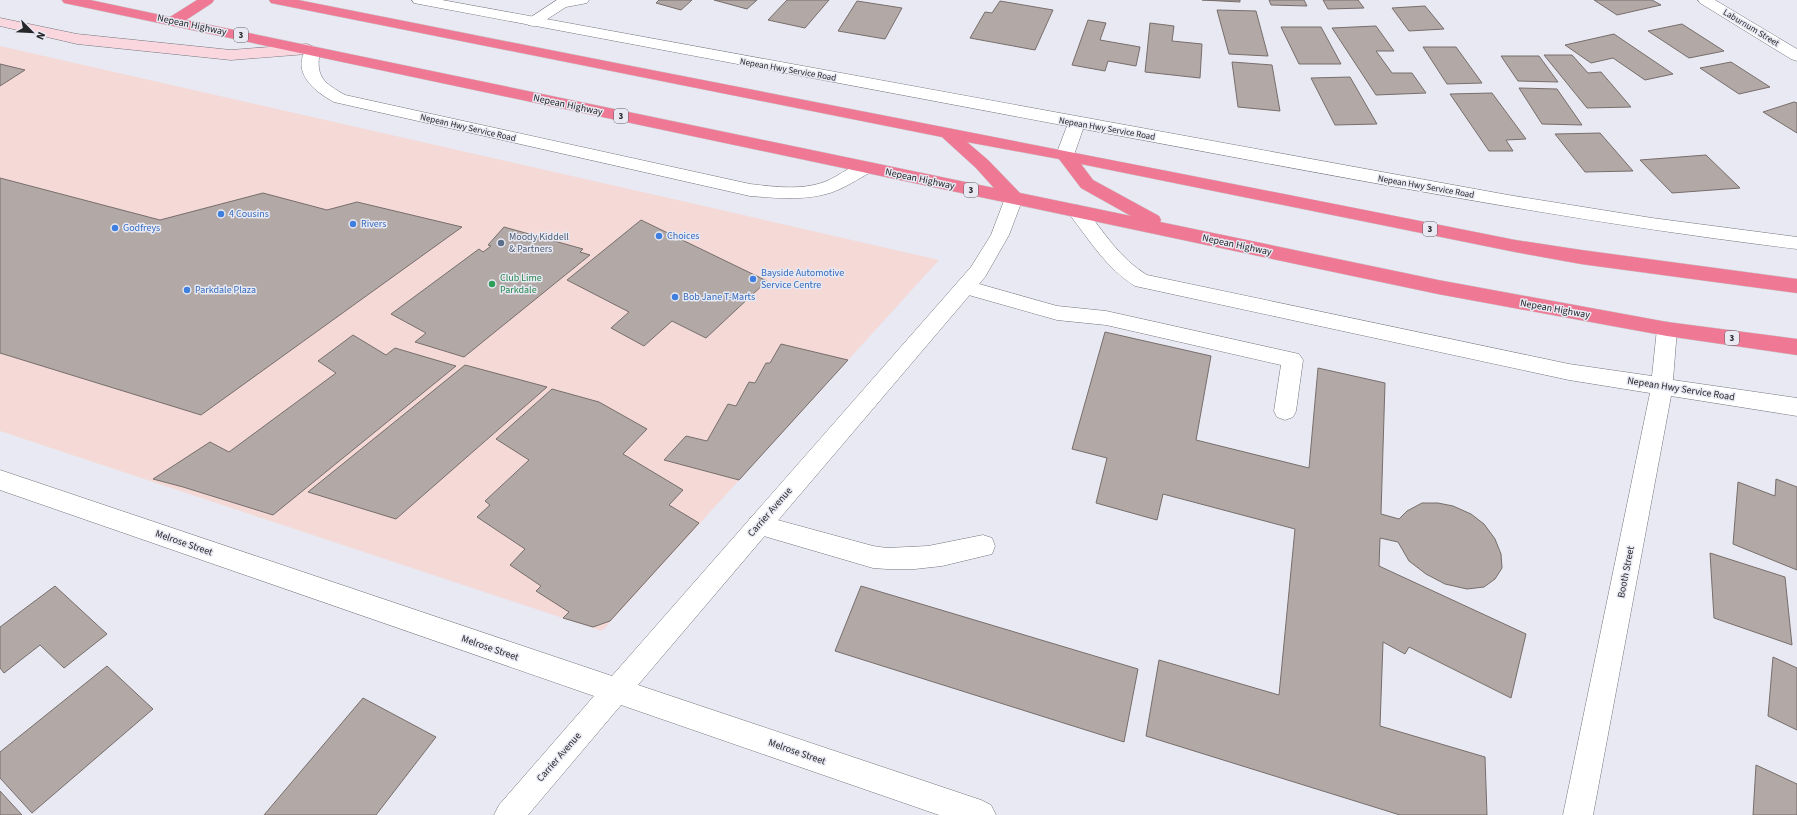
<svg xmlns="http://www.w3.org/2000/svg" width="1797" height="815" font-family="'Source Sans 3',sans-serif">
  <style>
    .commercial { fill: #f4d9d6 }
    .building { fill: #b2a8a6; stroke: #776e6c }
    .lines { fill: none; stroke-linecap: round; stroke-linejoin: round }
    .lane-casing { stroke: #74757d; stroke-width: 1 }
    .street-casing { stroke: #74757d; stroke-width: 1 }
    .secondary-casing { stroke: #74757d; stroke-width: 1 }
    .highway-casing { stroke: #c7c7c8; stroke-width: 1 }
    .lane { fill: #fff; fill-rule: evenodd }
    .street { fill: #fff; fill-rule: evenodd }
    .secondary { fill: #fad7df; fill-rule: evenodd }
    .highway { fill: #ef7995; fill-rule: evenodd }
    .shop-dot { fill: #3f7fe0; stroke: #e8e9f2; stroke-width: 1.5 }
    .service-dot { fill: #5c6f8a; stroke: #e8e9f2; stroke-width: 1.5 }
    .leisure-dot { fill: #2e9e5b; stroke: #e8e9f2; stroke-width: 1.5 }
    .labels { text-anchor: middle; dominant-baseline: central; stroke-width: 3; stroke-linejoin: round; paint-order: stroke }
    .far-street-label { font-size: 9px; fill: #27272b; stroke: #e8e9f2 }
    .shield { fill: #e8e9f2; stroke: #616167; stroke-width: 1 }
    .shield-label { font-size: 9px; font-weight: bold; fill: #27272b }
    .street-label { font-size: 10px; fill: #27272b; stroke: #e8e9f2 }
    .shop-label { font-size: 10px; fill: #366cbe; stroke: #e8e9f2; text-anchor: start }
    .service-label { font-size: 10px; fill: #4e5e75; stroke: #e8e9f2; text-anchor: start }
    .leisure-label { font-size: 10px; fill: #27864d; stroke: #e8e9f2; text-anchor: start }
  </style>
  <rect width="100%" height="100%" fill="#e8e9f2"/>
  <polygon class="commercial" points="0,46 673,199 939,260 602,631 0,431"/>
  <g class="building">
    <polygon points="659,0 692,0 681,10 656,3"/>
    <polygon points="714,0 757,0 747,9"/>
    <polygon points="787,0 829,0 805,28 768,20"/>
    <polygon points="1202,0 1240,0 1240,2"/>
    <polygon points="1269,0 1304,0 1307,6 1271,5"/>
    <polygon points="1323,0 1358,0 1364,8 1328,9"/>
    <polygon points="1594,0 1652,0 1661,5 1617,15"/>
    <polygon points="857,1 902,8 885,39 838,31"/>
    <polygon points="1000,1 1053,10 1035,50 970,38 985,12 992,13"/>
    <polygon points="1425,6 1444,29 1409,31 1392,8"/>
    <polygon points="1217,10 1256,11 1268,56 1229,54"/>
    <polygon points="1088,20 1106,23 1100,40 1140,47 1136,66 1108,61 1105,71 1072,65"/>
    <polygon points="1150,23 1174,26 1172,41 1202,44 1200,78 1145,72"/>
    <polygon points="1682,24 1724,51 1689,58 1648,31"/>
    <polygon points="1376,26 1394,51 1376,51 1392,73 1412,73 1426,93 1376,95 1332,28"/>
    <polygon points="1281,27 1321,27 1341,64 1299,64"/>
    <polygon points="1614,34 1673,74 1645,80 1613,58 1591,63 1565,45"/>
    <polygon points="1423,47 1456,47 1482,83 1447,84"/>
    <polygon points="1544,55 1572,55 1588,73 1601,72 1631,107 1587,108"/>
    <polygon points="1501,56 1539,56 1558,82 1518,81"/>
    <polygon points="1232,62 1272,65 1280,111 1238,107"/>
    <polygon points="1731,62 1770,87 1739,94 1700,68"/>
    <polygon points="0,64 25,70 0,86"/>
    <polygon points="1350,77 1377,124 1335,125 1311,78"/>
    <polygon points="1519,88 1557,89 1582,125 1542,124"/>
    <polygon points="1492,93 1526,139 1506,140 1513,151 1489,151 1450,94"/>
    <polygon points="1794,102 1797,103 1797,133 1763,112"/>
    <polygon points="1600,133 1633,171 1585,172 1555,134"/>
    <polygon points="1706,155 1740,188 1672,193 1640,160"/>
    <polygon points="0,178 160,220 263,193 327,210 357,202 462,227 201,415 0,353"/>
    <polygon points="641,220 767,281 706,338 672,321 644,346 611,328 629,312 567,280"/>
    <polygon points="504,227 583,249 580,252 590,255 464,357 415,342 426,333 391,314 479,249 483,252 491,246 488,245"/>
    <polygon points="1105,332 1211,356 1196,440 1309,468 1318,368 1385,383 1381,514 1399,519 1407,511 1422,503 1438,503 1453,506 1471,514 1484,524 1495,539 1501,554 1502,568 1495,579 1484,587 1467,589 1445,584 1426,574 1409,561 1398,542 1380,538 1379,566 1526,634 1511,698 1409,647 1405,654 1383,642 1380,726 1485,757 1487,815 1400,815 1146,736 1159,660 1279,695 1295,529 1163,494 1157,520 1096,503 1107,458 1072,449"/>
    <polygon points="353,335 386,355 395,348 456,366 273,515 183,487 153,479 210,442 229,452 336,373 318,361"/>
    <polygon points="781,344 848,360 739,480 664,460 686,436 707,441 728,404 736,406 749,382 755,383 766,363 770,363"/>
    <polygon points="465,365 547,387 396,519 308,492"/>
    <polygon points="552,389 599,402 647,429 623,454 683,490 669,505 699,523 610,621 593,627 563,618 569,612 536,591 541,586 510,565 525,549 477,517 490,505 485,501 529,460 496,439"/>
    <polygon points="1776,479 1797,487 1797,570 1733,544 1738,482 1775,496"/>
    <polygon points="1710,553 1785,577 1792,645 1714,618"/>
    <polygon points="55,586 107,634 64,668 40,645 4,673 0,668 0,627"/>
    <polygon points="861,586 1138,669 1124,742 835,651"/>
    <polygon points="1773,657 1797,668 1797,730 1768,716"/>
    <polygon points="107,666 153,709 32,813 0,778 0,752"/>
    <polygon points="363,698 436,737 376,815 264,815"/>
    <polygon points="1756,765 1797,784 1797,815 1753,815"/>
    <polygon points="0,791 22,815 0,815"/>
  </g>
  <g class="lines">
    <g class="lane-casing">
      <g id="lane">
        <polygon points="557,0 589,0 587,3 566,7 538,25 533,26 528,25 526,22 528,19"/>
        <polygon points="965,280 1057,306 1106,311 1299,354 1303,360 1296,411 1293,417 1285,420 1277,417 1274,411 1281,365 1106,325 1057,320 958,292 955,287 958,282"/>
        <polygon points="759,515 873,546 887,548 928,546 983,535 992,538 995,546 992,554 942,566 915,569 887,569 873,568 750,532 747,525 750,518"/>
      </g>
    </g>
    <g class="street-casing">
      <g id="street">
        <path d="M412,0h30l1066,195 144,23 145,19v12c-240,-29 -476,-76 -714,-120l-9,26 -3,4 -6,1 -6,-1 -3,-4 11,-29 -648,-122 -5,-1z"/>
        <polygon points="1698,0 1715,0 1797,49 1797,61 1791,59 1700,3"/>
        <path d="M312,46l5,2 3,3c-5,26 4,32 25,44l405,89c26,3 55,7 79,-4 13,-6 28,-20 42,-16l3,4 -3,4c-13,7 -26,16 -41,21 -26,8 -54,5 -80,3l-416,-94c-19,-10 -44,-30 -27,-54z"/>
        <polygon points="1014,192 1020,194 1023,198 1009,235 985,277 638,685 981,800 991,805 996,815 939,815 621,705 528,815 494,815 499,805 594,696 0,490 0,470 612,676 971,267 991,235 1005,198 1008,194"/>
        <path d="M1077,205l7,2c19,24 36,52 63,68l422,89 83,12 5,-47 3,-5 7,-2 7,2 3,5 -4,51 124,18v18l-126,-20 -78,419h-30l87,-422 -81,-13 -434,-94c-28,-17 -45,-45 -65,-71l-2,-4 2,-4z"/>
      </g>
    </g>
    <g class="secondary-casing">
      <polygon id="secondary" points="0,18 77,34 231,50 307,44 312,46 315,49 312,52 307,54 231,60 77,44 0,26"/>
    </g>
    <g class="highway-casing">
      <path id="highway" d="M62,0h28l80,17 27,-17h17l-2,3 -26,17 808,168 -18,-20 -34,-31 -666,-133 -5,-1 -2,-3h29c405,81 812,159 1217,240l66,10 216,29v14l-216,-29 -66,-12 -434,-88 12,16 66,36 2,4 -1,2 278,58 229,42 130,17v16l-130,-19 -229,-42 -1369,-290 -5,-1zM967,142l92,17 22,29 50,28 -111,-23 -32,-33z"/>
    </g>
    <use href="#lane" class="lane"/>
    <use href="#street" class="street"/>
    <use href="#secondary" class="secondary"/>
    <use href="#highway" class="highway"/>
  </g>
  <g class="shop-dot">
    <circle cx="221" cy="214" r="4"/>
    <circle cx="353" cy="224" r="4"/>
    <circle cx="115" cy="228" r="4"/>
    <circle cx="659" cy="236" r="4"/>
    <circle cx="753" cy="279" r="4"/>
    <circle cx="187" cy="290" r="4"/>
    <circle cx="675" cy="297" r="4"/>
  </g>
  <circle class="service-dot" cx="501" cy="243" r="4"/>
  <circle class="leisure-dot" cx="492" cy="284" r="4"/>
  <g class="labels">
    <g class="far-street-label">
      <text transform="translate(1751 28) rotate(31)">Laburnum Street</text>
      <text transform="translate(788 70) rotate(10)">Nepean Hwy Service Road</text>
      <text transform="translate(468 128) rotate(13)">Nepean Hwy Service Road</text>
      <text transform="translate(1107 129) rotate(10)">Nepean Hwy Service Road</text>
      <text transform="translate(1426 187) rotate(10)">Nepean Hwy Service Road</text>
    </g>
    <g class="shield">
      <rect x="234" y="28" width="14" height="14" rx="3"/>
      <rect x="614" y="109" width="14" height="14" rx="3"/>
      <rect x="964" y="183" width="14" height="14" rx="3"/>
      <rect x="1423" y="222" width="14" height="14" rx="3"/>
      <rect x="1725" y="331" width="14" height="14" rx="3"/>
    </g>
    <g class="shield-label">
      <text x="241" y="35">3</text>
      <text x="621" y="116">3</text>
      <text x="971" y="190">3</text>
      <text x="1430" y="229">3</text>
      <text x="1732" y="338">3</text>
    </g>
    <g class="street-label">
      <text transform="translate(192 25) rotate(12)">Nepean Highway</text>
      <text transform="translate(568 105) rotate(12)">Nepean Highway</text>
      <text transform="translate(920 179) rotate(12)">Nepean Highway</text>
      <text transform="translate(1237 245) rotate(12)">Nepean Highway</text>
      <text transform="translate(1555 309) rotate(10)">Nepean Highway</text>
      <text transform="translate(1681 389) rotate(9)">Nepean Hwy Service Road</text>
      <text transform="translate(770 512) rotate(-49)">Carrier Avenue</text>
      <text transform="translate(184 543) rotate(19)">Melrose Street</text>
      <text transform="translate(1626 572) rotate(-79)">Booth Street</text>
      <text transform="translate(490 648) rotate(19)">Melrose Street</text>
      <text transform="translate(797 752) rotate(19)">Melrose Street</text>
      <text transform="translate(559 757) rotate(-49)">Carrier Avenue</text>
    </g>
    <g class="shop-label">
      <text x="229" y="214">4 Cousins</text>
      <text x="361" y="224">Rivers</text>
      <text x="123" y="228">Godfreys</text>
      <text x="667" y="236">Choices</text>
      <text x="761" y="273">Bayside Automotive<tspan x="761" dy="12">Service Centre</tspan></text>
      <text x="195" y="290">Parkdale Plaza</text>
      <text x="683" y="297">Bob Jane T-Marts</text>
    </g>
    <g class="service-label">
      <text x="509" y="237">Moody Kiddell<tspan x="509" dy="12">&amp; Partners</tspan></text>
    </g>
    <g class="leisure-label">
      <text x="500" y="278">Club Lime<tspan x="500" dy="12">Parkdale</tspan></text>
    </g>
  </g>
  <g transform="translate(32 32) rotate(114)" stroke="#e8e9f2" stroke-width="3" paint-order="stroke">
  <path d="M0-3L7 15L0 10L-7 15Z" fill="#27272b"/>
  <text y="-6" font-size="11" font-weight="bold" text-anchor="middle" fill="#27272b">N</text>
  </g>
</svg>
